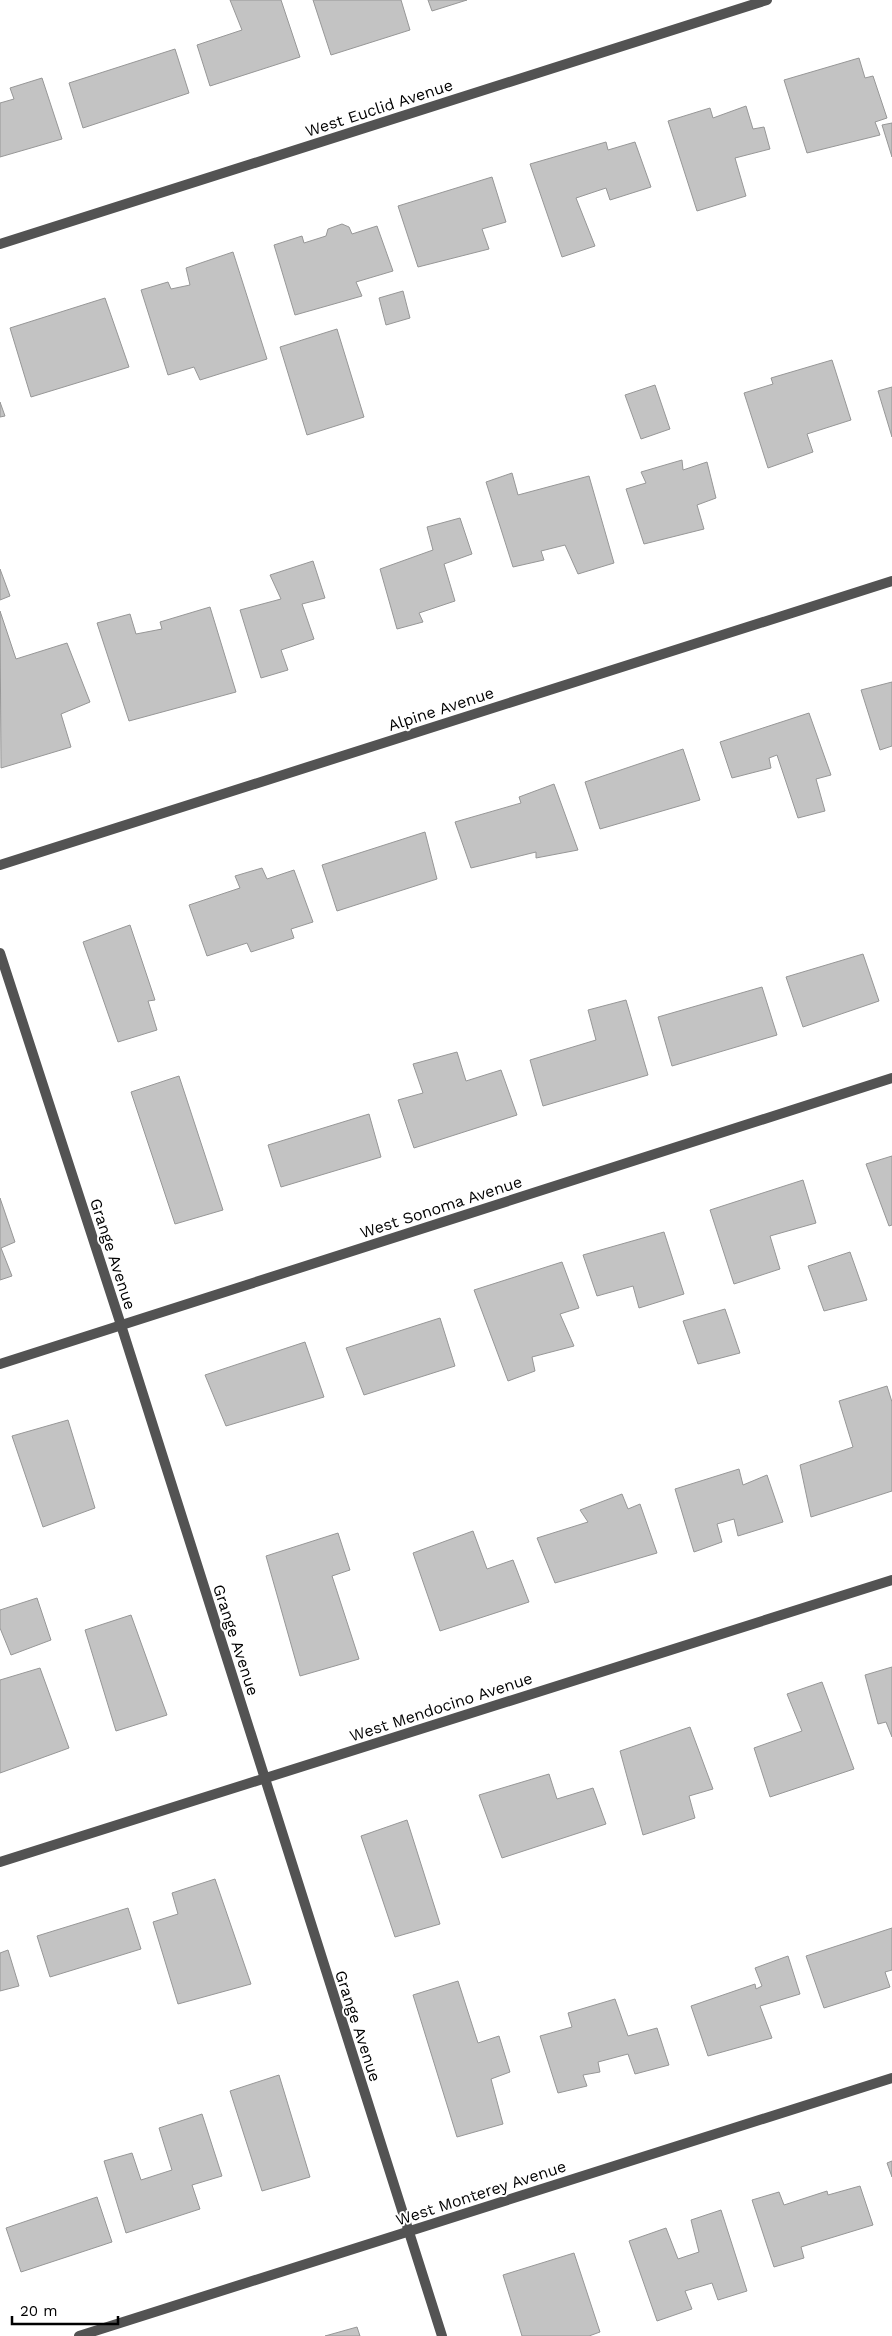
<svg xmlns="http://www.w3.org/2000/svg" width="892" height="2336" font-family="'Work Sans',sans-serif">
  <style>
    .building { fill: #c3c3c3; stroke: #979797 }
    .lines { fill: none; stroke-linecap: round; stroke-linejoin: round }
    .minor { stroke: #535353; stroke-width: 10 }
    .tertiary { stroke: #535353; stroke-width: 10 }
    .labels { text-anchor: middle; dominant-baseline: central; stroke-width: 4; stroke-linejoin: round; paint-order: stroke }
    .street-label { font-size: 16px; fill: #000; stroke: #fff }
  </style>
  <rect width="100%" height="100%" fill="#fff"/>
  <g class="building">
    <polygon points="230,0 281,0 300,57 210,86 197,45 242,30"/>
    <polygon points="313,0 401,0 410,30 331,55"/>
    <polygon points="428,0 467,0 432,11"/>
    <polygon points="175,49 189,93 83,128 69,83"/>
    <polygon points="859,58 865,78 873,76 887,118 875,122 880,135 807,153 784,80"/>
    <polygon points="42,78 62,139 0,157 0,103 14,99 10,88"/>
    <polygon points="746,106 753,129 764,127 770,149 735,158 746,196 697,211 668,121 710,108 713,118"/>
    <polygon points="892,123 892,157 882,125"/>
    <polygon points="606,142 608,150 635,142 651,187 610,200 606,188 576,198 595,246 562,257 530,164"/>
    <polygon points="492,177 506,222 482,229 489,249 418,267 398,206"/>
    <polygon points="342,224 349,227 352,234 377,226 393,271 356,282 362,296 295,315 274,245 302,236 304,243 326,236 328,229"/>
    <polygon points="233,252 267,359 200,380 194,367 168,375 141,290 168,282 171,289 190,285 186,268"/>
    <polygon points="403,291 410,318 386,325 379,298"/>
    <polygon points="105,298 129,367 31,397 10,328"/>
    <polygon points="337,329 364,417 307,435 280,347"/>
    <polygon points="832,360 851,420 807,434 813,452 768,468 744,393 773,384 771,378"/>
    <polygon points="655,385 670,429 641,439 625,395"/>
    <polygon points="892,387 892,437 878,391"/>
    <polygon points="0,402 5,416 0,417"/>
    <polygon points="682,460 683,470 707,462 716,498 697,505 704,529 644,544 626,489 646,483 641,472"/>
    <polygon points="512,473 518,495 589,476 614,563 578,574 565,545 541,551 544,560 513,567 486,482"/>
    <polygon points="460,518 472,554 444,564 455,601 419,613 423,622 397,629 380,569 433,550 427,527"/>
    <polygon points="313,561 325,598 302,604 314,639 281,650 288,670 261,678 240,610 281,599 270,575"/>
    <polygon points="0,569 10,596 0,600"/>
    <polygon points="210,607 236,692 129,721 97,623 130,614 136,634 162,629 160,622"/>
    <polygon points="0,611 16,659 67,643 90,702 61,714 71,747 1,768"/>
    <polygon points="892,682 892,746 880,750 861,690"/>
    <polygon points="809,713 831,775 816,779 825,811 798,818 777,755 769,758 771,768 732,778 720,742"/>
    <polygon points="683,749 700,800 600,829 585,782"/>
    <polygon points="554,784 578,850 536,858 536,852 471,868 455,822 521,803 519,797"/>
    <polygon points="425,832 437,879 337,911 322,865"/>
    <polygon points="262,868 267,879 294,870 313,922 291,929 294,938 251,952 247,943 207,956 189,905 240,888 235,876"/>
    <polygon points="130,925 155,1000 148,1001 157,1030 118,1042 83,942"/>
    <polygon points="863,954 879,1001 803,1027 786,977"/>
    <polygon points="762,987 777,1035 672,1066 658,1017"/>
    <polygon points="626,1000 648,1075 543,1106 530,1060 596,1040 588,1010"/>
    <polygon points="457,1052 466,1081 501,1070 517,1115 414,1148 398,1100 423,1093 413,1064"/>
    <polygon points="179,1076 223,1210 175,1224 131,1092"/>
    <polygon points="369,1114 381,1157 281,1187 268,1145"/>
    <polygon points="892,1156 892,1225 889,1226 866,1164"/>
    <polygon points="803,1180 816,1223 770,1236 780,1269 734,1284 710,1210"/>
    <polygon points="0,1198 15,1242 1,1248 12,1276 0,1280"/>
    <polygon points="664,1232 684,1294 639,1308 633,1286 597,1296 583,1255"/>
    <polygon points="850,1252 867,1300 824,1311 808,1266"/>
    <polygon points="562,1262 579,1308 560,1314 574,1346 532,1357 535,1371 508,1381 474,1290"/>
    <polygon points="725,1309 740,1353 698,1364 683,1321"/>
    <polygon points="440,1318 455,1366 364,1395 346,1348"/>
    <polygon points="305,1342 324,1397 226,1426 205,1375"/>
    <polygon points="887,1386 892,1402 892,1491 811,1517 800,1465 853,1447 839,1401"/>
    <polygon points="68,1420 95,1508 43,1527 12,1436"/>
    <polygon points="739,1469 743,1485 767,1475 783,1522 738,1536 734,1519 717,1524 722,1542 694,1552 675,1489"/>
    <polygon points="622,1494 628,1509 640,1504 657,1553 555,1583 537,1538 588,1522 580,1510"/>
    <polygon points="473,1531 487,1569 513,1560 529,1602 440,1631 413,1553"/>
    <polygon points="338,1533 350,1570 332,1576 359,1659 300,1676 266,1556"/>
    <polygon points="37,1598 51,1640 11,1655 0,1628 0,1610"/>
    <polygon points="131,1615 167,1715 116,1731 85,1630"/>
    <polygon points="892,1667 892,1737 886,1722 878,1724 865,1675"/>
    <polygon points="40,1668 69,1748 0,1773 0,1680"/>
    <polygon points="822,1682 854,1769 770,1797 754,1748 802,1731 787,1694"/>
    <polygon points="690,1727 713,1789 689,1796 695,1818 643,1835 620,1751"/>
    <polygon points="549,1774 557,1799 593,1788 606,1824 502,1858 479,1795"/>
    <polygon points="407,1820 440,1924 395,1937 361,1836"/>
    <polygon points="215,1879 251,1984 178,2004 153,1922 178,1914 172,1893"/>
    <polygon points="128,1908 141,1949 50,1977 37,1936"/>
    <polygon points="892,1928 892,1970 885,1972 890,1987 824,2008 806,1956"/>
    <polygon points="8,1950 19,1986 0,1991 0,1953"/>
    <polygon points="788,1956 800,1994 760,2006 772,2038 708,2056 691,2006 755,1984 756,1989 762,1986 755,1968"/>
    <polygon points="458,1981 478,2043 499,2036 510,2072 491,2079 503,2124 457,2137 413,1995"/>
    <polygon points="615,1999 628,2036 657,2028 669,2065 635,2074 628,2054 598,2062 600,2072 583,2075 587,2086 558,2093 540,2036 572,2027 568,2013"/>
    <polygon points="279,2075 310,2177 262,2191 230,2091"/>
    <polygon points="202,2114 222,2176 192,2185 200,2209 126,2233 104,2161 132,2153 141,2180 172,2170 159,2128"/>
    <polygon points="892,2161 892,2177 887,2163"/>
    <polygon points="860,2186 873,2225 801,2247 804,2258 774,2267 752,2200 779,2192 784,2205 827,2191 828,2195"/>
    <polygon points="97,2197 112,2242 21,2272 6,2228"/>
    <polygon points="721,2210 747,2291 718,2300 712,2283 685,2291 692,2309 657,2321 629,2241 666,2228 678,2259 699,2252 691,2220"/>
    <polygon points="574,2253 600,2332 589,2336 522,2336 503,2275"/>
    <polygon points="357,2327 360,2336 325,2336"/>
  </g>
  <g class="lines">
    <g class="minor">
      <polyline points="0,244 767,0"/>
      <polyline points="0,953 121,1325 442,2336"/>
      <polyline points="0,1364 892,1078"/>
      <polyline points="0,1862 892,1580"/>
      <polyline points="79,2336 892,2078"/>
    </g>
    <polyline class="tertiary" points="0,865 892,581"/>
  </g>
  <g class="labels">
    <g class="street-label">
      <text transform="translate(379 108) rotate(-18)">West Euclid Avenue</text>
      <text transform="translate(441 709) rotate(-18)">Alpine Avenue</text>
      <text transform="translate(441 1207) rotate(-18)">West Sonoma Avenue</text>
      <text transform="translate(113 1254) rotate(72)">Grange Avenue</text>
      <text transform="translate(236 1640) rotate(72)">Grange Avenue</text>
      <text transform="translate(441 1707) rotate(-18)">West Mendocino Avenue</text>
      <text transform="translate(358 2026) rotate(72)">Grange Avenue</text>
      <text transform="translate(481 2193) rotate(-18)">West Monterey Avenue</text>
    </g>
  </g>
  <path d="M12 2316v8h106v-8" fill="none" stroke="#000000" stroke-width="2.5"/>
  <text x="20" y="2316" font-size="15" fill="#000000" stroke="#ffffff" stroke-width="4" paint-order="stroke">20 m</text>
</svg>
